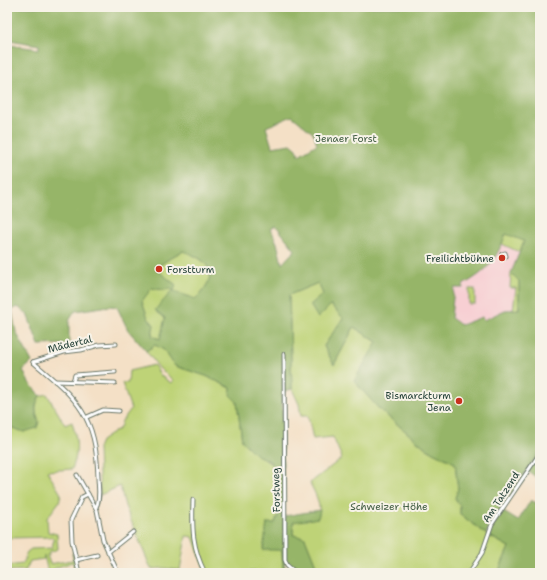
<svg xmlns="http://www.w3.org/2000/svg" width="547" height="580" font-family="'Shantell Sans',sans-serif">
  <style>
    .built { fill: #f7cfd3 }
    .green { fill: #bed377; stroke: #6e8856 }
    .forest { fill: #96b568; stroke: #5a794e; fill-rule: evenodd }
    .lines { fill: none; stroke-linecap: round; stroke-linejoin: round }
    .street-casing { stroke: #6a7667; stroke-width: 5 }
    .street { stroke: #fff; stroke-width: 3 }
    .poi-dot { fill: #c8321e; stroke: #f7f3e8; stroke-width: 1.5 }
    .labels { text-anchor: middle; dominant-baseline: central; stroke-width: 4; stroke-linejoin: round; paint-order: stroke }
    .park-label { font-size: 10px; fill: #3f5b41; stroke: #f7f3e8 }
    .poi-label { font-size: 10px; fill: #1f3d34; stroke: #f7f3e8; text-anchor: end }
    .street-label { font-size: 10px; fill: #1f3d34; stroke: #f7f3e8 }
  </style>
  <rect width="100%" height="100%" fill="#f7f3e8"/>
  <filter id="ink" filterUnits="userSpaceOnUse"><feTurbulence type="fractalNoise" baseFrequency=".025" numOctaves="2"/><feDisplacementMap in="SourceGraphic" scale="8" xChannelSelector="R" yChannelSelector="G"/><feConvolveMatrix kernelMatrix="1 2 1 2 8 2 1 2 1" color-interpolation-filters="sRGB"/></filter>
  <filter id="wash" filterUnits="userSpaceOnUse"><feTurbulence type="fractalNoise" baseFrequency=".012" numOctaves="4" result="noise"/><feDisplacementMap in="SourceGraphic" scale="16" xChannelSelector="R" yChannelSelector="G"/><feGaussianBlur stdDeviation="0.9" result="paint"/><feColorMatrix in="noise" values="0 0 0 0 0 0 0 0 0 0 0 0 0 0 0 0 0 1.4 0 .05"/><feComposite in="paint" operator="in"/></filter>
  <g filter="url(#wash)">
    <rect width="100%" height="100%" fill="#f4e0c6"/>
    <polygon class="built" points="506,233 524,241 519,281 519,309 505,310 483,320 481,317 461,325 451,318 454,288 463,285"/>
    <g class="green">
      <polygon points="506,233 524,241 519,252 502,244"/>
      <path d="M183,251c30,10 36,26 12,48l-7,-3 -33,14 10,8 -4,21 -10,-3 3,-11 -6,-7 -6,-17 9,-13c10,2 17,4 25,-3l-18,-13 -1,-5 18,-12z"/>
      <polygon points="511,273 519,281 519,309 513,310 516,288 510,288"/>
      <path d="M318,283l5,11 -5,24 13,-13 12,13 -19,28 10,19 20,-38 23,15 3,68 47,39 28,14 3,26 -3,9 5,8v8l27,21 22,12 -11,26h-179l-14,-35 -12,-3v-14l25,-3c4,-12 -2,-23 -8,-35l32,-25 -9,-21 -20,2 -5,-23h-7l-2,-12 -7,-15 -3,-94z"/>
      <rect x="469" y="289" width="6" height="15"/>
      <polygon points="155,345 164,350 175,366 206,376 231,388 237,402 242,441 251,450 274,466 277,473 279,513 263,549 282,550 283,573 266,571 206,573 193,537 186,536 180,570 164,568 151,569 125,506 120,486 100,495 98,448 101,441 120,428 122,421 131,409 122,383 128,383 129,371 154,365 161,376 171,383 173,380 160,369 146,351"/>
      <path d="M47,394l18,31 7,-3c5,17 7,30 0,47l-25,2 14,23 -2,8 -12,16 1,14 9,2 1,15 -9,3v3h-2l3,9 23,-4 -1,-7h1l5,20h-3l-2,-11 -18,6 -3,5h-4l-4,-18v4l-14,2 -4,9 -19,1v-5l16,-2 4,-12 4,-3 21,-1 2,-9 -2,-2 -45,1v-112l17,6 15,-10c-4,-10 -5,-16 1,-26z"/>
    </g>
    <g class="forest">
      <path d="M7,7h533v444l-40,58 -14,25 -26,-20v-8l-5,-8 3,-9 -3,-26 -28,-14 -47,-39 -26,-29 23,-39 -23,-15 -20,38 -10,-19 19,-28 -12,-13 -13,13 -8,-13 13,-11 -5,-11 -29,12 3,94 -10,3 2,168 1,7 8,6h-10l-1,-23h-19l4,-27h8l4,-10v-9l-5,-38 -5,-5 -14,-7 -13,-13 -5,-39 -7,-7 1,-7 -25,-12 -31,-10 -11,-16 -9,-5 -9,6 -18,-21 -11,-23 -7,-1 -35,5 -6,10v23l-30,1 -12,-31 -9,-7 -6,3 4,22 16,30 -9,8 5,11 12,15c-6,10 -5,16 -1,26l-2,6 -13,4 -17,-6zM10,40l29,5v4l-30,-4zM292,116l22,18 3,10 -18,11 -2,-6 -6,-5 -19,3 -6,-20zM276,226l19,24 -13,14 -5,-21 -6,-14zM506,234l18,7 -13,32 8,8v28l-14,1 -21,10 -2,-3 -21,8 -10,-7 3,-30h9v-3c26,-15 32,-24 43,-51zM183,251c30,10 36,26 12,48l-21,-8 2,-6 -19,-15v-3l18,-12zM152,288l12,2 7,-1 2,1 -18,20 10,8 -5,21 -8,-3 2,-11 -6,-7 -6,-17z"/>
      <polygon points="540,454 540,480 528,471"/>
      <polygon points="540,497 540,573 498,573 509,547 488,535 502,511 518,521 531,500 536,503"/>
      <polygon points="320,510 318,518 293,522 293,535 305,538 319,573 297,572 286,562 285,516"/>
    </g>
  </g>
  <g filter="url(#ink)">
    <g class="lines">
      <g class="street-casing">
        <g id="street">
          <polyline points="502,254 505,253 506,256"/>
          <polyline points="284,354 285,560 287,565 296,573"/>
          <path d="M33,362c45,38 63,53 65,115 0,8 3,22 -2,30"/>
          <polyline points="33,362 64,352 81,350 99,345 116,344"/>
          <polyline points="55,381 115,383"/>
          <polyline points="73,381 75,375 115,372"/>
          <polyline points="87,417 103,410 119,411"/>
          <polyline points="77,475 97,510 103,540 118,573"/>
          <path d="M193,500c-1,28 -1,47 12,73"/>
          <polyline points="108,552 133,532"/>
          <polyline points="76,560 97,555"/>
          <polyline points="79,573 72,541 71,520 82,497 88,494"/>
          <polyline points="469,573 482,553 492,524 540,453"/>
        </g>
      </g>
      <use href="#street" class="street"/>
    </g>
  </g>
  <g class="poi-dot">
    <circle cx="502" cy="258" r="4"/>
    <circle cx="159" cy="269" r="4"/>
    <circle cx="459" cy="401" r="4"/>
  </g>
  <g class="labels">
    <g class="park-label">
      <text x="346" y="138">Jenaer Forst</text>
      <text x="389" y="506">Schweizer Höhe</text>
    </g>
    <g class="poi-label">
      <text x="494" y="258">Freilichtbühne</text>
      <text x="167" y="269" text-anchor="start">Forstturm</text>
      <text x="451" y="395">Bismarckturm<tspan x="451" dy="12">Jena</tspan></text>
    </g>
    <g class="street-label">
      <text transform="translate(70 344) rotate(-14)">Mädertal</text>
      <text transform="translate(276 490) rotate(-91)">Forstweg</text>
      <text transform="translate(501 497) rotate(-57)">Am Tatzend</text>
    </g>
  </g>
  <rect width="547" height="580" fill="none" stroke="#f7f3e8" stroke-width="24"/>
</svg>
